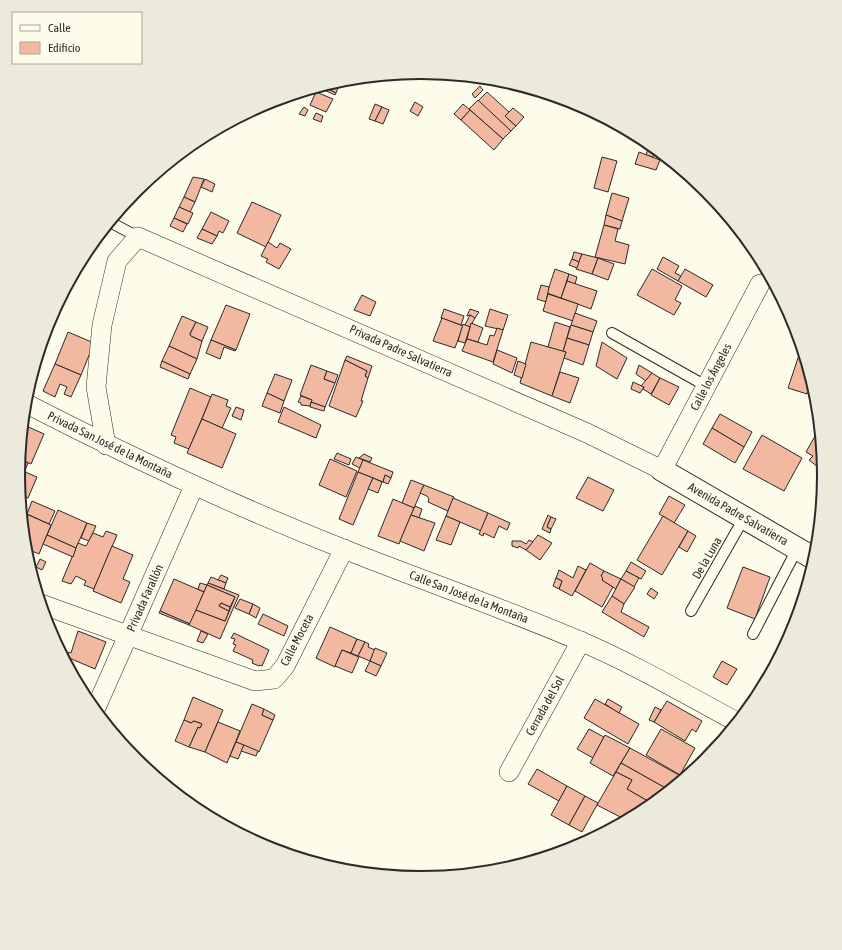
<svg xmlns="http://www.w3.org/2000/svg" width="842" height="950" font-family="'Asap Condensed',sans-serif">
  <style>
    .building { fill: #f2b8a0; stroke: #2b2b2b }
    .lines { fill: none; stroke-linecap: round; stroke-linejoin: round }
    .lane-casing { stroke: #2b2b2b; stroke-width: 12 }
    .street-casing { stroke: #2b2b2b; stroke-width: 20 }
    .secondary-casing { stroke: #2b2b2b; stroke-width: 24 }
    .lane { stroke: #fdfbea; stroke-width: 10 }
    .street { stroke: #fdfbea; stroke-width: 19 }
    .secondary { stroke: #fdfbea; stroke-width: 22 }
    .labels { text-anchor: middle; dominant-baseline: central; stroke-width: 3; stroke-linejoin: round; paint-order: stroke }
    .street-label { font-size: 12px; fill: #2b2b2b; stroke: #fdfbea }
    .rim { fill: none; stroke: #2b2b2b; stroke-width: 2 }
  </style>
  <rect width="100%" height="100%" fill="#fdfbea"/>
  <g class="building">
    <polygon points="341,80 336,93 322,86"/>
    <polygon points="322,86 336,93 335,95 322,89"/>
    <polygon points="480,86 483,90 475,98 472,94"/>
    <polygon points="316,92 333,99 326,112 310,105"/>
    <polygon points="487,92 509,112 505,116 516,126 511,131 478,101"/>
    <polygon points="478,100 511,131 503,139 469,109"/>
    <polygon points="415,102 423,107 418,116 410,111"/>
    <polygon points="375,104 382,107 375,121 369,119"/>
    <polygon points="463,104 470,110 461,120 454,114"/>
    <polygon points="304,107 308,110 305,116 299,114"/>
    <polygon points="382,107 389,110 383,124 375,121"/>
    <polygon points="513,108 524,117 516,126 505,116"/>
    <polygon points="470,110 503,139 494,150 461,120"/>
    <polygon points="316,113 323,116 321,122 313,119"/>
    <polygon points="649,145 656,149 653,157 646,155"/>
    <polygon points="639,152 660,160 656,170 635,164"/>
    <polygon points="602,157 617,161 608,192 594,188"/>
    <polygon points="193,177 204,179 195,202 184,197"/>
    <polygon points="205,179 215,184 212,192 201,187"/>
    <polygon points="612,193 629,198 622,221 606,215"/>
    <polygon points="184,197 195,202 190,212 179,207"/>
    <polygon points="252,202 281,215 266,247 237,233"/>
    <polygon points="179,207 193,213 188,224 174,218"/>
    <polygon points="211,212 229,221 223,233 219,231 217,236 202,229"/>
    <polygon points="606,215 622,221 620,229 604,225"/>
    <polygon points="174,218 187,224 183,232 170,226"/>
    <polygon points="604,225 618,229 615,241 629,245 625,264 595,257"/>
    <polygon points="202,229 217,236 212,244 197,238"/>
    <polygon points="268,242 277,248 280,243 291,249 279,269 266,262 268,259 261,256"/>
    <polygon points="574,252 582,254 579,262 572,259"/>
    <polygon points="582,254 598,258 592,274 576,269"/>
    <polygon points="663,257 679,266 675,273 681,276 678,281 657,269"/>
    <polygon points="598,258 614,264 608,280 592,274"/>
    <polygon points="572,259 579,262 577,268 569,265"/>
    <polygon points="555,269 569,274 561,298 547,293"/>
    <polygon points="652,269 682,286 675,300 681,303 674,315 637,295"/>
    <polygon points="685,269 713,285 706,297 678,281"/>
    <polygon points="569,274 577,277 575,284 567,281"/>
    <polygon points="567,281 597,291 591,309 561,298"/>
    <polygon points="541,285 549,287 546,302 537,299"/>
    <polygon points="548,294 578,304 573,321 543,311"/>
    <polygon points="362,295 376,302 370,316 354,310"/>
    <polygon points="226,305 250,314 236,350 211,340"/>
    <polygon points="444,309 464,316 461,325 441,318"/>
    <polygon points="470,309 479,312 475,318 470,315 467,316"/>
    <polygon points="490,309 508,315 503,330 485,326"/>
    <polygon points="575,313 597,321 593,332 571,325"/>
    <polygon points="470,315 475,318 470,327 465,325"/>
    <polygon points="182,316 196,322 190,334 191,336 202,341 197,359 169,346"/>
    <polygon points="442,318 463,326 455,348 433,341"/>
    <polygon points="196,322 208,327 202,341 191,336 190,334"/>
    <polygon points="555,322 570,327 563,352 548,347"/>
    <polygon points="471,323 483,328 478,342 467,339"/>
    <polygon points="463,324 470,327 465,343 458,341"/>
    <polygon points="571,325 593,332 589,345 567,338"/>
    <polygon points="497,328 503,330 493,362 462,351 467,339 487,345 490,335 494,336"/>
    <polygon points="68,332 94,343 81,375 55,364"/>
    <polygon points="567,338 589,345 583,365 564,358 566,352 563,352"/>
    <polygon points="211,340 236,350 235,351 224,347 220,359 206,353"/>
    <polygon points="531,342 566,352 552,396 520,383"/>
    <polygon points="602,342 627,358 617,379 596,366"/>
    <polygon points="169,346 197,359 190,374 162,361"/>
    <polygon points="801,349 811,380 807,394 788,388"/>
    <polygon points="497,350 517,358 512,373 493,364"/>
    <polygon points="347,356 372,366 368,378 365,376 367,371 345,360"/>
    <polygon points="345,360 367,371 365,376 368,378 361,401 363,401 356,417 329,406"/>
    <polygon points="162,361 190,374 188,379 160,367"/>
    <polygon points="518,361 526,364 522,378 514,375"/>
    <polygon points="55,364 81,375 71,397 64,394 67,387 60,384 55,397 43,391"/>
    <polygon points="311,365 327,371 324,379 335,383 325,407 311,402 312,400 300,395"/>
    <polygon points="639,365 652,373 646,381 636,374"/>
    <polygon points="327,371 338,375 335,383 324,379"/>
    <polygon points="560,372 579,378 570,403 552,396"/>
    <polygon points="652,373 660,378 651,394 643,389 644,387 641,386"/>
    <polygon points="275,374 292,380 284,401 267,393"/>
    <polygon points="660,378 679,387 669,405 651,395"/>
    <polygon points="633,382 644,387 640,393 631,389"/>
    <polygon points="190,388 211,397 189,449 174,443 176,437 171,435"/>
    <polygon points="267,393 284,401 280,413 262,406"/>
    <polygon points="212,394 228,400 226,406 231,408 222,428 202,419"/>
    <polygon points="301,396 312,400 310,406 301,405 301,403 298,402"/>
    <polygon points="311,402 325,407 324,411 310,407"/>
    <polygon points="236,407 244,410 241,420 232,416"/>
    <polygon points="284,407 321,425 316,438 278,422"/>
    <polygon points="720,414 752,432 744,447 712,428"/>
    <polygon points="202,419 236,434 222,468 187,453"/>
    <polygon points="24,425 44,434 31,464 20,459"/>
    <polygon points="712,428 744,447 735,463 703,444"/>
    <polygon points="762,435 802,458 784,491 743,469"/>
    <polygon points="815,436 820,439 822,459 818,467 809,460 813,456 806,452"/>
    <polygon points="337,453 351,459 349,465 334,459"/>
    <polygon points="364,454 372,458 370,462 359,458"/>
    <polygon points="356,457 363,460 360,468 352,464"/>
    <polygon points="20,459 28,463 23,475 18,473"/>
    <polygon points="330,459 357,471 346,497 319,485"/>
    <polygon points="363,460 393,472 391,478 385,475 383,482 358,472"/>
    <polygon points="25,472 37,477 28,498 20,494 19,482"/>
    <polygon points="358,472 373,478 353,525 339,519"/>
    <polygon points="385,475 391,478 388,484 383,482"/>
    <polygon points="588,477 614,490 603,511 576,498"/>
    <polygon points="373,478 382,482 378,493 368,489"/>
    <polygon points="411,480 424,485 414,508 402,503"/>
    <polygon points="424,485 454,497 448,511 428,502 429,499 427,496 420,493"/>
    <polygon points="669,496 685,505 674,523 659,514"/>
    <polygon points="453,498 488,513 481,531 446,516"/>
    <polygon points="393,499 414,508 399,544 378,536"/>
    <polygon points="32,501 55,511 49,524 27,514"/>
    <polygon points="415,506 422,509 419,518 411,515"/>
    <polygon points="58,510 87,523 76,548 47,535"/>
    <polygon points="22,512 51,525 39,554 25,548"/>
    <polygon points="488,513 510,523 507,530 499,526 494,538 484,533 483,536 479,534"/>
    <polygon points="411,515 435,523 424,551 400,541"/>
    <polygon points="548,515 551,517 547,527 551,529 550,533 542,529"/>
    <polygon points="446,516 460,522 451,545 436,540"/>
    <polygon points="663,516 688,531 662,575 637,560"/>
    <polygon points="551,517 556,519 551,529 547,527"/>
    <polygon points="87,523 96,526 89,541 81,538"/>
    <polygon points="106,531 117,535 94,589 84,585 86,581 76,576 71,584 62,581 78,543 86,546 93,533 103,537"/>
    <polygon points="688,531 696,536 687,552 679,547"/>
    <polygon points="47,535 76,548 73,557 43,544"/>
    <polygon points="538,535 552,543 540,560 526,550"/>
    <polygon points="529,540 533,542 526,550 519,546 518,548 512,546 512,541 521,541 526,544"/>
    <polygon points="112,546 133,555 123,579 130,582 121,603 93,591"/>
    <polygon points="40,559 46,562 42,570 36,567"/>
    <polygon points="631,562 646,571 641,579 626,571"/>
    <polygon points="590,563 604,571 601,576 603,578 602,580 613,587 602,607 575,591"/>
    <polygon points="578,566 586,570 572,596 559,589 562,581 556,578 559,570 573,578"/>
    <polygon points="743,567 770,577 755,619 727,608"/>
    <polygon points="604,571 621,579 616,589 602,580 603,578 601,576"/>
    <polygon points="626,571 639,578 634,587 621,579"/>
    <polygon points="221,575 228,578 226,583 218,580"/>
    <polygon points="211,577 226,583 224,589 208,583"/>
    <polygon points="556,578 562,581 559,589 553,586"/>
    <polygon points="174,579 204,592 190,624 160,611"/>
    <polygon points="621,579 635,587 624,604 612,596"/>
    <polygon points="200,583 207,585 204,592 198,589"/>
    <polygon points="208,583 239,595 220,639 189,625 196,610 225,621 235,597 207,585"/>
    <polygon points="207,585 235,597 230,607 221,603 219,606 229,611 225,621 196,610"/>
    <polygon points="651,588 658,593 654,599 647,594"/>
    <polygon points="612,596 624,604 621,612 649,627 644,637 602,612"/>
    <polygon points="240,599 253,604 249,614 235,608"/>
    <polygon points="221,603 230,607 229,611 219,606"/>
    <polygon points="253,604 260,608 256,618 249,614"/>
    <polygon points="160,611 190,624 189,625 159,613"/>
    <polygon points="263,614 288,626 284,636 258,624"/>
    <polygon points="330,627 357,639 351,653 342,650 335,667 316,658"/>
    <polygon points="78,631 106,642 95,669 67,657 69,652 71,653"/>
    <polygon points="201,631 208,634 203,643 197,641"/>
    <polygon points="234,633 269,650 262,666 260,665 259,666 252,663 253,660 233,651 236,645 233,644 235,639 231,638"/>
    <polygon points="357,639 365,642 358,656 351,653"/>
    <polygon points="365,642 369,644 368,647 375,650 370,661 358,656"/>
    <polygon points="375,648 387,653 381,666 370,661"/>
    <polygon points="342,650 359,657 352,673 335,666"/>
    <polygon points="370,661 381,666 376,676 365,671"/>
    <polygon points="722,661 737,669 727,685 713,677"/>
    <polygon points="771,666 773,667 757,697 754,696"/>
    <polygon points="193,697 223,710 205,752 189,747 198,727 200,728 202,724 194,721 191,723 184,720"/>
    <polygon points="595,699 639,724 628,744 584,718"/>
    <polygon points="608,699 622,707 619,713 605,704"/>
    <polygon points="667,701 702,721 696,732 692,729 685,741 654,722"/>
    <polygon points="252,704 264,709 262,715 273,720 259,752 236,742"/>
    <polygon points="655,707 661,710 654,722 649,720"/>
    <polygon points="264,709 275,715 273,720 262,715"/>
    <polygon points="184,720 191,723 194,721 202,724 200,728 198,727 189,747 175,741"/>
    <polygon points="218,722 240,731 227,763 205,752"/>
    <polygon points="589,729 604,737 593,758 577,749"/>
    <polygon points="661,729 695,748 680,775 646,755"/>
    <polygon points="605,735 630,748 613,776 590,763"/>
    <polygon points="236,742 244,745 238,759 230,756"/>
    <polygon points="244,745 258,751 256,756 241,751"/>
    <polygon points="630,748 679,775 672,788 669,790 621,763"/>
    <polygon points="621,763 669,790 653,804 627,789 632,780 616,772"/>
    <polygon points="537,769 567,786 559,801 528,784"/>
    <polygon points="616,772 632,780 627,789 653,804 626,820 597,805"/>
    <polygon points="567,786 585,796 569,825 551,815"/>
    <polygon points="585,796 598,803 582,832 569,825"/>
  </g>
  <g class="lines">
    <g class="lane-casing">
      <g id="lane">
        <polyline points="110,222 138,237"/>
        <polyline points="612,333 706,386"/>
        <polyline points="691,611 744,518"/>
        <polyline points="753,634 797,549"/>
      </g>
    </g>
    <g class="street-casing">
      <g id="street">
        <path d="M25,403c105,54 212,104 321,147 78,31 157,58 234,91 54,23 105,53 157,81"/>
        <polyline points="106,445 96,387 102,325 117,261 138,237 587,433 662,470 760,284"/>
        <polyline points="41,604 255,681 274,679 285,666 344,549"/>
        <polyline points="95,710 194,486"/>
        <polyline points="509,772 581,641"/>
      </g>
    </g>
    <g class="secondary-casing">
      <polyline id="secondary" points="662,470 815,559"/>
    </g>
    <use href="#lane" class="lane"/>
    <use href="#street" class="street"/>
    <use href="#secondary" class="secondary"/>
  </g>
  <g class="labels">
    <g class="street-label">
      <text transform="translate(401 351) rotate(24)">Privada Padre Salvatierra</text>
      <text transform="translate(711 377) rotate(-62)">Calle los Ángeles</text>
      <text transform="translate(110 445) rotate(26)">Privada San José de la Montaña</text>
      <text transform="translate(738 514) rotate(30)">Avenida Padre Salvatierra</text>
      <text transform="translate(707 558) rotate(-60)">De la Luna</text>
      <text transform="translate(469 597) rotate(21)">Calle San José de la Montaña</text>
      <text transform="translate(145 598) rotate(-66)">Privada Farallón</text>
      <text transform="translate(297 640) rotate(-62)">Calle Moceta</text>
      <text transform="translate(545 706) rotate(-61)">Cerrada del Sol</text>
    </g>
  </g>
  <path d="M0 0H842V950H0ZM25 475a396 396 0 1 1 792 0a396 396 0 1 1-792 0Z" fill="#eceadb" fill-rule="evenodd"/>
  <path class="rim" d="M25 475a396 396 0 1 1 792 0a396 396 0 1 1-792 0Z"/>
  <rect x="12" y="12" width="130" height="52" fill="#fdfbea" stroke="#a9a89e"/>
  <rect x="20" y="25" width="20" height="6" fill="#fdfbea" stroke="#a9a89e"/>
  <text x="48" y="32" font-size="12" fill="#2b2b2b">Calle</text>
  <rect x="20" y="42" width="20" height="12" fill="#f2b8a0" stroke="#a9a89e"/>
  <text x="48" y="52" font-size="12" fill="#2b2b2b">Edificio</text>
</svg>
